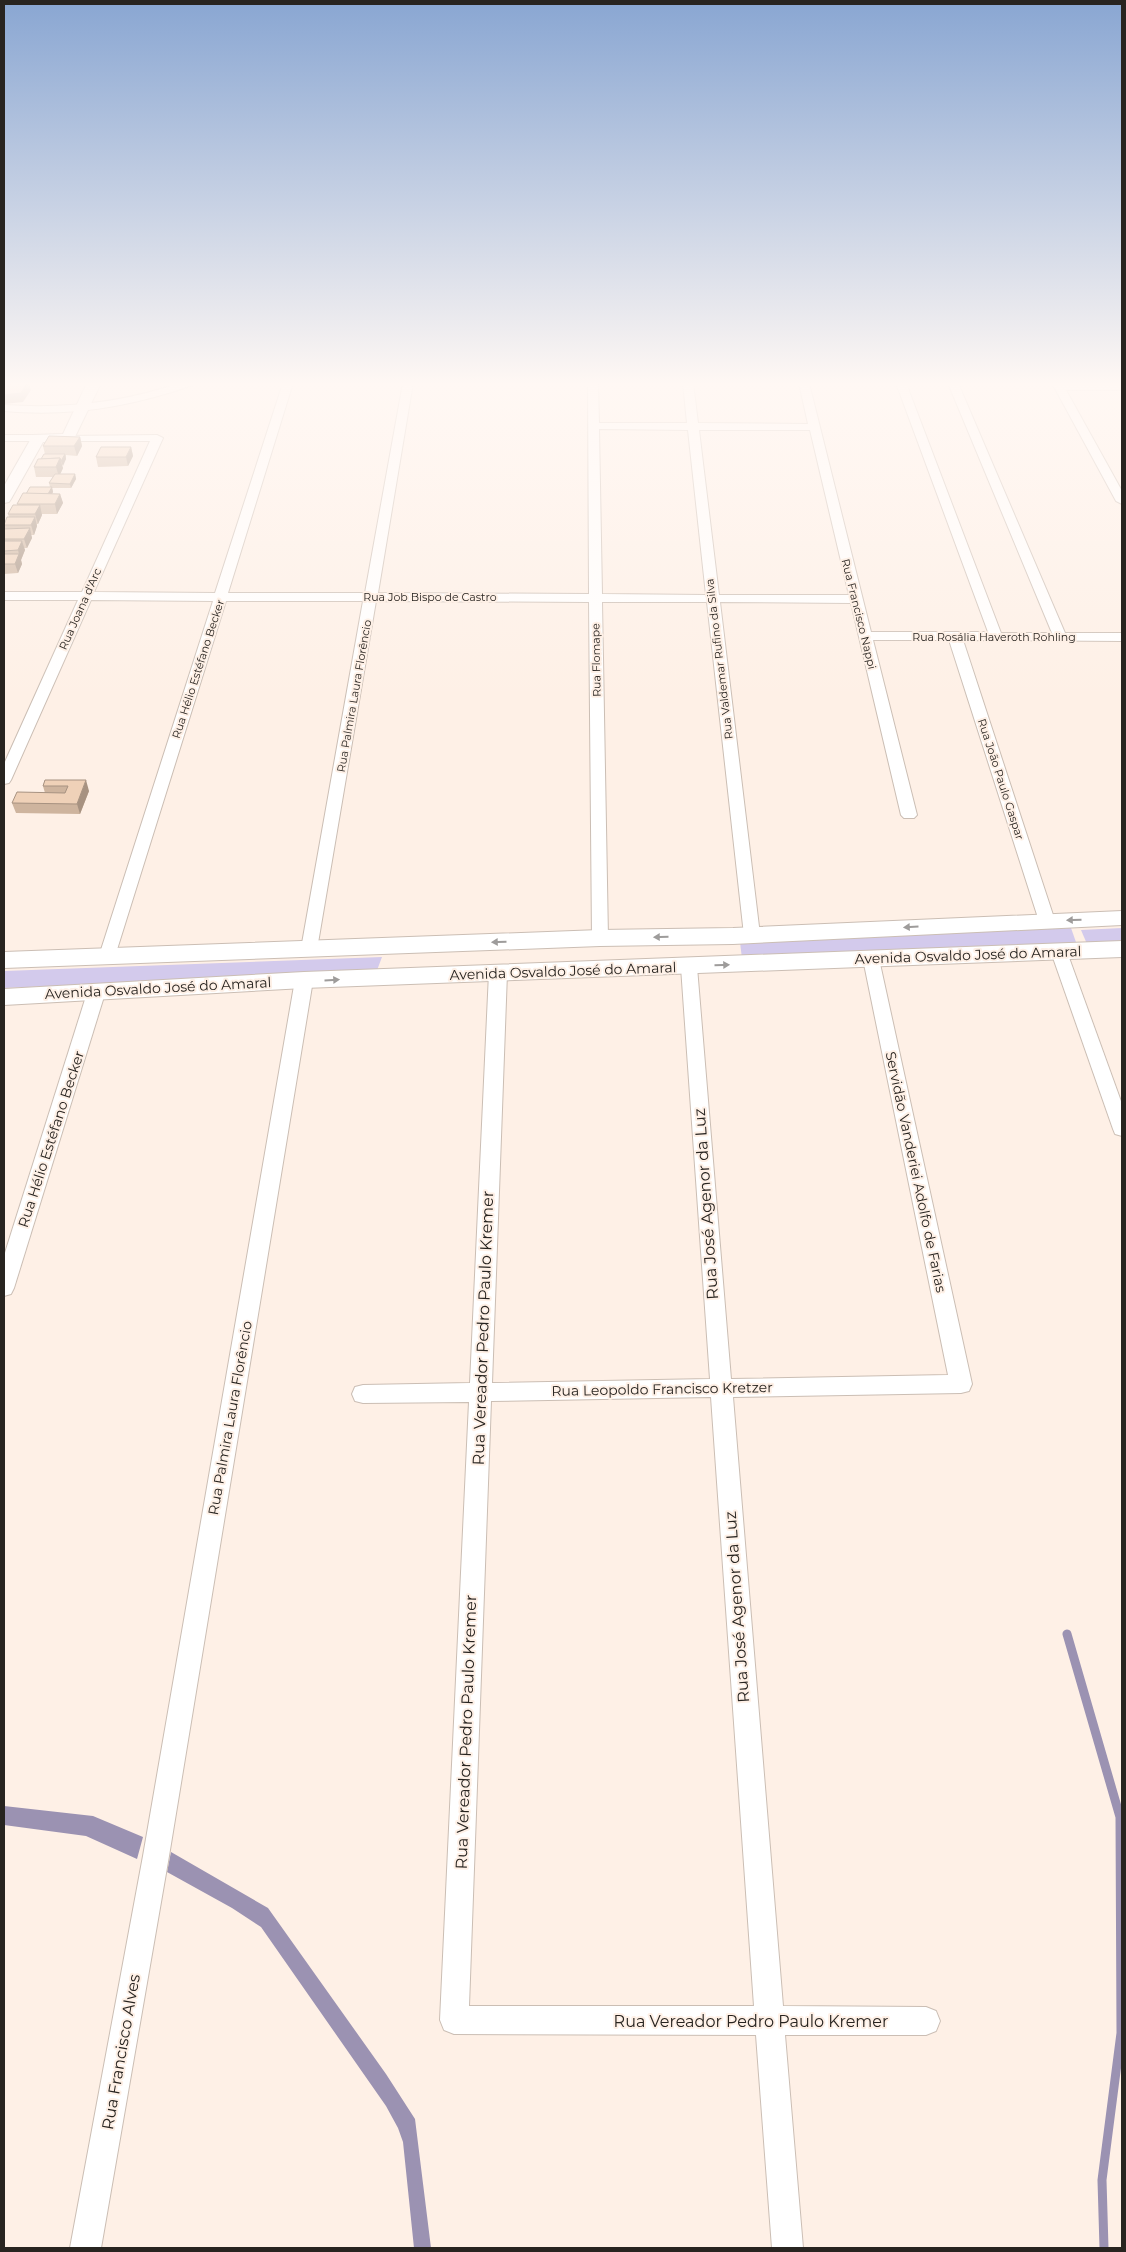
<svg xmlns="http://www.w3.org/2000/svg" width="1126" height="2252" font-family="Montserrat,sans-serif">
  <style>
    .green { fill: #d3caec }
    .water { fill: #9b92b2 }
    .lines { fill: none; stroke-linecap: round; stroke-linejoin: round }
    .stream { stroke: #9b92b2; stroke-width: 9 }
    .minor-casing { stroke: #cbbeb4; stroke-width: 2 }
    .tertiary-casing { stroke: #cbbeb4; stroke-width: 2 }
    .secondary-casing { stroke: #cbbeb4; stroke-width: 2 }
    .minor { fill: #fff; fill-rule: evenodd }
    .tertiary { fill: #fff; fill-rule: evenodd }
    .secondary { fill: #fff; fill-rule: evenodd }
    .wall { fill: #ceb49e }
    .shaded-wall { fill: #a79281 }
    .building { fill: #efd1b8; stroke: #a79281 }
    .oneway { fill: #9e9c9b }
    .labels { text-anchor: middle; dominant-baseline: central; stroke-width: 4; stroke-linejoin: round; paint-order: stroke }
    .far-street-label { font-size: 11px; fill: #282420; stroke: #fef0e6 }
    .street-label { font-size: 14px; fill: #282420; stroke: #fef0e6 }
    .near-street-label { font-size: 16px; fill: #282420; stroke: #fef0e6 }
  </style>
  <rect width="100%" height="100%" fill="#fef0e6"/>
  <g class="green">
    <polygon points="1071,928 1077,945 742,959 740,942"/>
    <polygon points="1122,928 1122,943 1087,944 1081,930"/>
    <polygon points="382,957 376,973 4,988 4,971"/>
  </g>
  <g class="water">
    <polygon points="4,1806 93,1816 143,1837 137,1859 86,1836 4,1825"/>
    <polygon points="171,1852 268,1908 386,2074 415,2119 431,2248 414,2248 403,2142 398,2128 386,2106 261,1927 232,1908 167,1872"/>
  </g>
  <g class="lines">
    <polyline class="stream" points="1067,1634 1120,1817 1121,2033 1102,2180 1104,2248"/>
    <g class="minor-casing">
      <g id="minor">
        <path d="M179,383h15l-1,2c-62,22 -124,32 -189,26v-6c60,4 118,-2 175,-22z"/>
        <path d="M283,383h10l-65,210h137l38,-210h10l-35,210 211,1 -1,-211h10l1,40h88l-4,-40h10l5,40 110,1 -9,-41h10l62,249h117l-92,-249h10l95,250h51l-104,-250h10l107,250h57v8l-159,-1 92,281 -2,4h-12l-2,-4 -90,-281h-76l44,175 -3,3h-10l-3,-3 -50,-212 -131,-1 40,333 -2,4 -6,1 -6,-1 -2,-4 -37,-333h-105l6,336 -2,4 -6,2 -6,-2 -2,-4 -3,-336 -213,-1 -59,348 -2,4 -6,2 -6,-2 -2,-4 62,-348h-137l-111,355 -2,4 -6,2 -6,-2 -2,-4 114,-355 -122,-1 -80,180 -2,3 -5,1v-20l74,-164h-74v-8h78l68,-151h-82l-4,-1 -2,-2 2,-2 93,-1 6,3 -69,154 121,1zM599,429l89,1 18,165 -104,-1zM699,430h111l39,165h-130z"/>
        <polygon points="1052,383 1122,384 1122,390 1066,390 1122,491 1122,504 1116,501"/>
        <polygon points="4,435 38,435 44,438 38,441 4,441"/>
        <polygon points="1059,946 1065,948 1067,952 1122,1104 1122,1136 1115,1134 1113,1129 1051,952 1053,948"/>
        <path d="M871,953l6,2 2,4 93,425 -3,7 -8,2 -228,4 50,609 143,1 10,4 4,10 -4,10 -10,4h-141l18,213h-31l-16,-213 -302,-1 -10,-4 -4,-10 29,-618 -106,1 -8,-2 -3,-7 3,-7 8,-2 107,-2 19,-410 3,-4 6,-2 6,2 3,4 -15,410 218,-4 -29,-412 2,-4 6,-2 6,2 2,4 34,412 217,-4 -85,-416 2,-4zM711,1397l43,609h-285l22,-605z"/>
        <polygon points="304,974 310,976 313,980 169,1856 101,2248 70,2248 143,1856 295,980 298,976"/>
        <polygon points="97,984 103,986 106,990 14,1288 11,1294 4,1296 4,1256 88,990 91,986"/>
      </g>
    </g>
    <g class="tertiary-casing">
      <polygon id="tertiary" points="87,383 101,383 73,441 43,442 11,499 9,502 4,503 4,486 33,435 63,434"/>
    </g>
    <g class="secondary-casing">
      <g id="secondary">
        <polygon points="1122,911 1122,925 733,944 600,946 4,968 4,952 600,930 733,928"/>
        <polygon points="1122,941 1122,957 304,988 4,1005 4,989 304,972"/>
      </g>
    </g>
    <use href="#minor" class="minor"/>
    <use href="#tertiary" class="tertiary"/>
    <use href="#secondary" class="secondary"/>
  </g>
  <g class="wall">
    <polygon points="80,437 82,446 77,456 66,455 66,459 62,466 63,468 60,474 75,474 76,479 71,488 52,488 53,492 52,494 60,494 63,503 57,514 42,514 42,515 38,524 37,524 37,526 34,535 31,535 32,538 27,548 24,548 25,550 21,560 22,564 18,573 4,574 4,524 9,517 8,514 18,505 17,504 26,494 50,487 49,483 53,477 36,477 34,467 45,454 43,446"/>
    <polygon points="131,447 133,456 128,466 98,467 96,457"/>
    <polygon points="45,780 89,791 80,814 16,813 12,803 45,793 43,786"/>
  </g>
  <g class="shaded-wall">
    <polygon points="27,383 29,383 31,390 23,402 4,404 4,395"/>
    <polygon points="80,437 82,446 77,456 74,446"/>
    <polygon points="131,447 133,456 128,466 126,457"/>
    <polygon points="65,454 66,459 63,466 61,461"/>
    <polygon points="60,458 63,468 59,477 56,467"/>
    <polygon points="75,474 76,479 71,488 70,484"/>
    <polygon points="52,487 53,492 49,499 48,494"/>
    <polygon points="60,494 63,503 57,514 55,504"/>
    <polygon points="40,505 42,515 38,524 35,514"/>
    <polygon points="35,517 37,526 34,535 31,525"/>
    <polygon points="30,528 32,538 27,548 24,539"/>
    <polygon points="22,541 25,550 21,560 22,564 18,573 15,564 19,554 18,550"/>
    <polygon points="86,780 89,791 80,814 77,804"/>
  </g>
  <g class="building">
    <polygon points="4,383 27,383 21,393 4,395"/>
    <polygon points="49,436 80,437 74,446 43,446"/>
    <polygon points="101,447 131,447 126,457 96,457"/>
    <polygon points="44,454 65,454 61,461 60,458 41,459"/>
    <polygon points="60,458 56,467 34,467 38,459"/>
    <polygon points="55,474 75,474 70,484 49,483"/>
    <polygon points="30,487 52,487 48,494 26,494"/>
    <polygon points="23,493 60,494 55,504 17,504"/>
    <polygon points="13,505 40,505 35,514 8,514"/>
    <polygon points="7,517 35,517 31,525 4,525"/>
    <polygon points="30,528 24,539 4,539 4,529"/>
    <polygon points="4,541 22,541 18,550 4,551"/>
    <polygon points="4,554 19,554 15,564 4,564"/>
    <polygon points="45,780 86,780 77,804 12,803 17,792 65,793 68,786 43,786"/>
  </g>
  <defs><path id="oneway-solid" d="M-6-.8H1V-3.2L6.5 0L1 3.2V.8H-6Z" transform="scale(1.25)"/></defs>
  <g class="oneway">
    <use href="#oneway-solid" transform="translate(1074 920) rotate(178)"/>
    <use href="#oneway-solid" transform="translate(911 927) rotate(177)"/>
    <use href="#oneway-solid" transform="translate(661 937) rotate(179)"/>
    <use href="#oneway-solid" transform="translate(499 942) rotate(178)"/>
    <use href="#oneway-solid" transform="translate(722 965) rotate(-2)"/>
    <use href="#oneway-solid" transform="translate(332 980) rotate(-3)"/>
  </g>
  <linearGradient id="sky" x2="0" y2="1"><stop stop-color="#89a6d2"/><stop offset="0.55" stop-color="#fff8f4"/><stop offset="1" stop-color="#fff8f4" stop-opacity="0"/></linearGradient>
  <rect width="1126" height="698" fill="url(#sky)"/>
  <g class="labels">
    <g class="far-street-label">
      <text x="430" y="597">Rua Job Bispo de Castro</text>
      <text transform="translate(80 609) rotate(-66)">Rua Joana d'Arc</text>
      <text transform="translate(859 614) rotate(76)">Rua Francisco Nappi</text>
      <text x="994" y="637">Rua Rosália Haveroth Rohling</text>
      <text transform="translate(719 659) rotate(-97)">Rua Valdemar Rufino da Silva</text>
      <text transform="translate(596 660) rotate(-91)">Rua Flomape</text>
      <text transform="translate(198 669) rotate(-72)">Rua Hélio Estéfano Becker</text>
      <text transform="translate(354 696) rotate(-80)">Rua Palmira Laura Florêncio</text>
      <text transform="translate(1001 779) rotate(72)">Rua João Paulo Gaspar</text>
    </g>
    <g class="street-label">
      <text transform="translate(968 955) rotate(-2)">Avenida Osvaldo José do Amaral</text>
      <text transform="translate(563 971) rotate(-2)">Avenida Osvaldo José do Amaral</text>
      <text transform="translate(158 988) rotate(-3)">Avenida Osvaldo José do Amaral</text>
      <text transform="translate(51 1139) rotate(-72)">Rua Hélio Estéfano Becker</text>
      <text transform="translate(916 1172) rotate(78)">Servidão Vanderiei Adolfo de Farias</text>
      <text transform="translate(662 1389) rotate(-1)">Rua Leopoldo Francisco Kretzer</text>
      <text transform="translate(230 1418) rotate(-80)">Rua Palmira Laura Florêncio</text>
    </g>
    <g class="near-street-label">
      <text transform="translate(706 1204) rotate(-94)">Rua José Agenor da Luz</text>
      <text transform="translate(483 1328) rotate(-88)">Rua Vereador Pedro Paulo Kremer</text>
      <text transform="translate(737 1607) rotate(-94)">Rua José Agenor da Luz</text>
      <text transform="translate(466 1732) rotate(-88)">Rua Vereador Pedro Paulo Kremer</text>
      <text x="751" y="2021">Rua Vereador Pedro Paulo Kremer</text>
      <text transform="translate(121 2052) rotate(-80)">Rua Francisco Alves</text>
    </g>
  </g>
  <rect width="1126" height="2252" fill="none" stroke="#282420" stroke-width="10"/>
</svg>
